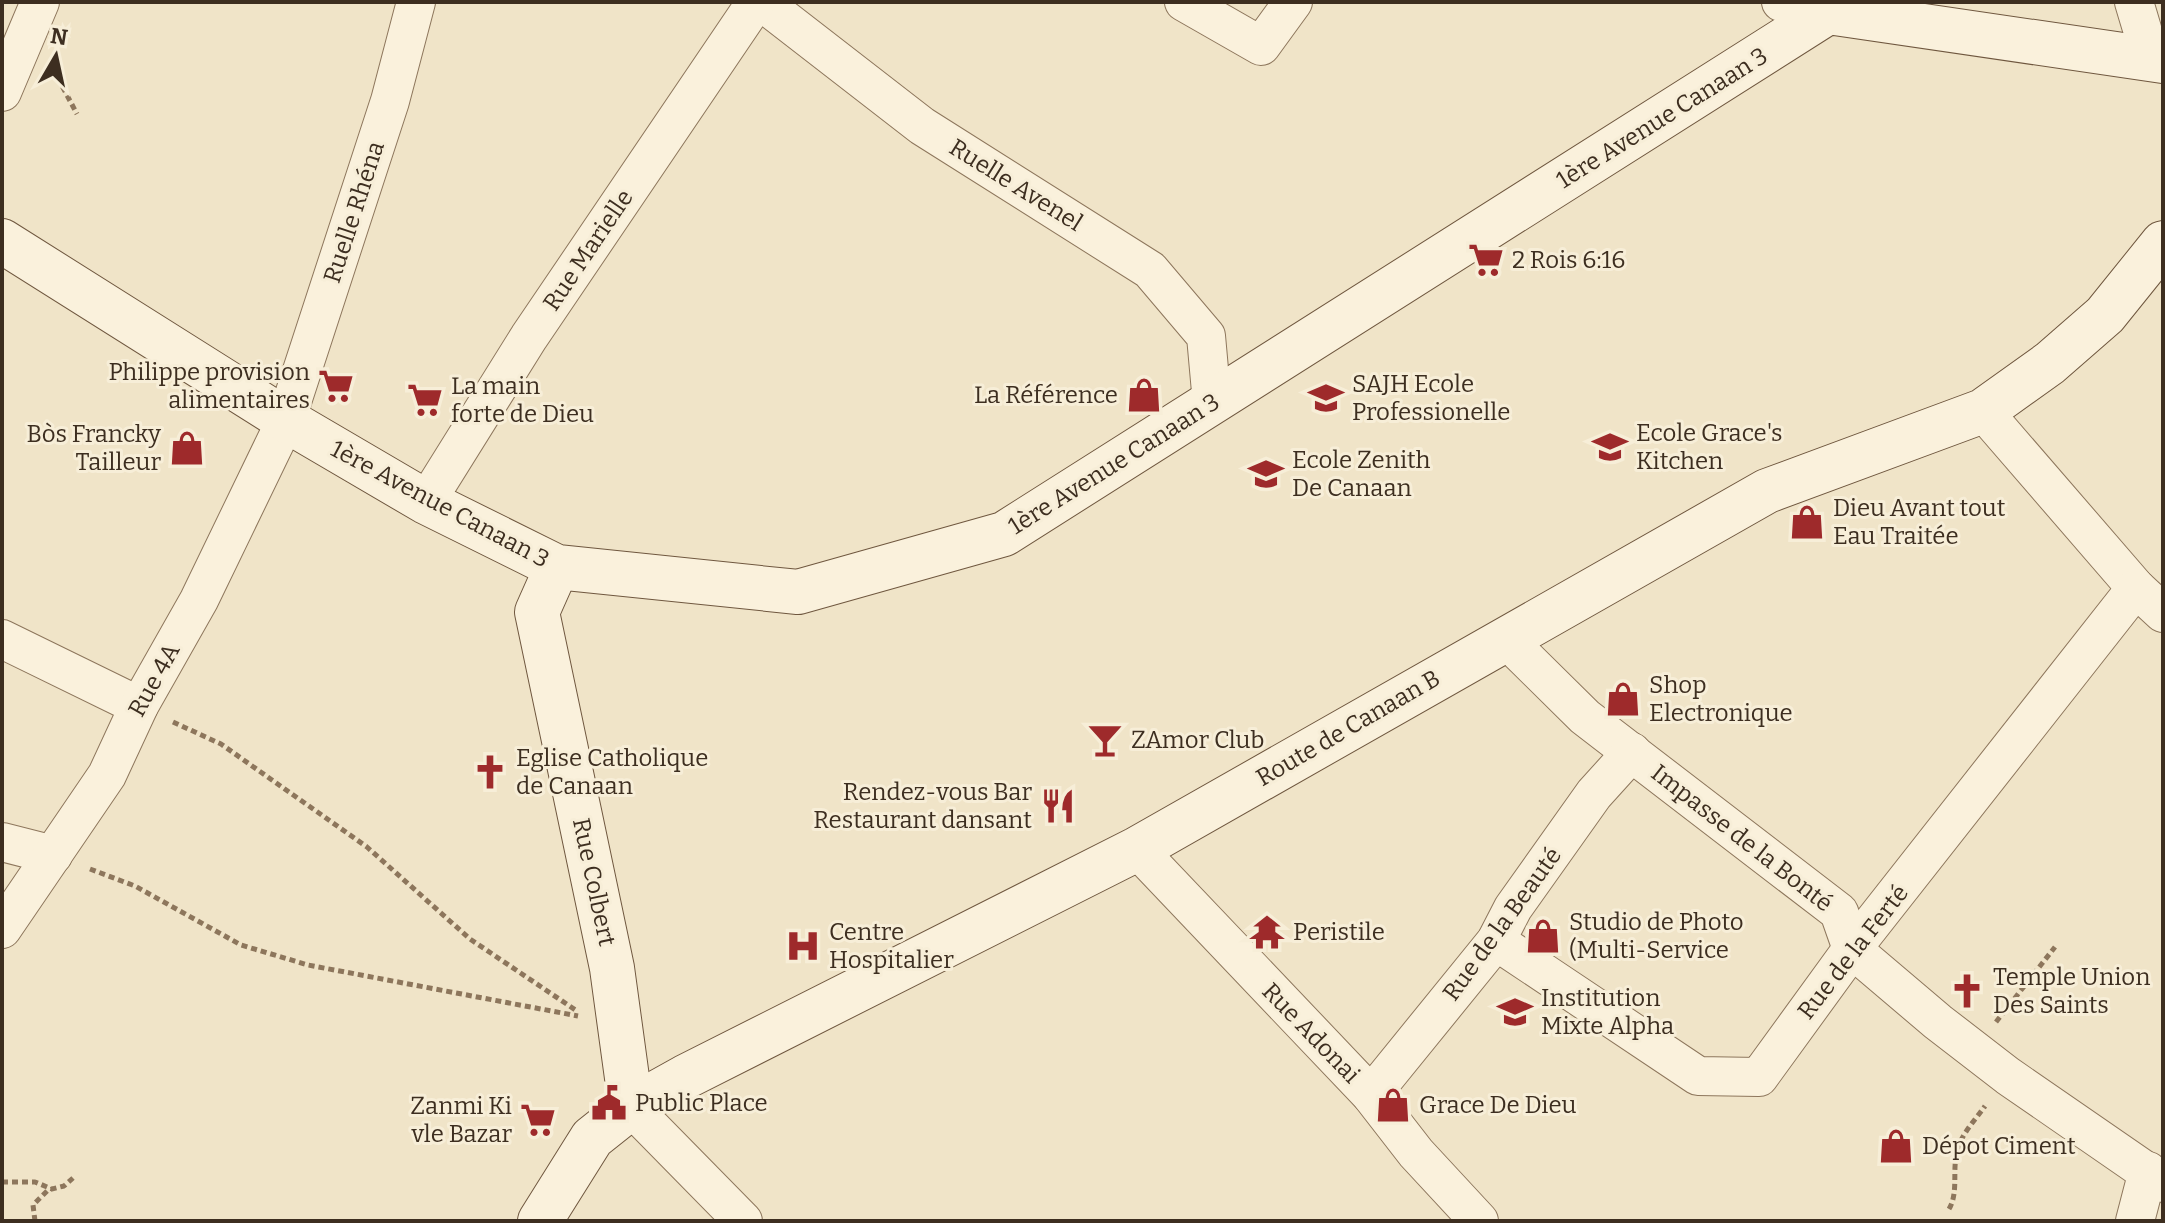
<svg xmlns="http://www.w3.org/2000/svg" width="2165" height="1223" font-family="Bitter,serif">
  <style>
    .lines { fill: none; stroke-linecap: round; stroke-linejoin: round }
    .street-casing { stroke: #8d765c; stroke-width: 40 }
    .secondary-casing { stroke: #6f573f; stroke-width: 46 }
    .path { stroke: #8d765c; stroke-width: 5; stroke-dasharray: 6 4; stroke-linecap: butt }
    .street { stroke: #faf1dc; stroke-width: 38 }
    .secondary { stroke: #faf1dc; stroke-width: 44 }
    .labels { text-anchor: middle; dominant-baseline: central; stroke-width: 6; stroke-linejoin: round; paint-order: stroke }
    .street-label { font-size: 24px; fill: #3d2e20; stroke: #f7eed8 }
    .poi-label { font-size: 24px; fill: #3d2e20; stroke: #f7eed8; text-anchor: start }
  </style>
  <rect width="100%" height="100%" fill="#f0e4c8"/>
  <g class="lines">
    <g class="street-casing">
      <g id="street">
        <polyline points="762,2 922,126 1150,270 1206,336 1212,403"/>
        <polyline points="1184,2 1261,46 1293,2"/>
        <polyline points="1781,2 1828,12"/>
        <polyline points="2134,2 2151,59"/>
        <polyline points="2,92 40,2"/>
        <polyline points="1983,411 2136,588 2163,613"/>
        <polyline points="426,502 529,337 756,2"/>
        <polyline points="1505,638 1585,717 1839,912 1852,949 1938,1022 2008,1076 2163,1183"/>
        <polyline points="2,639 139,706"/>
        <polyline points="2,842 53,855"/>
        <polyline points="1137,849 1371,1095 1416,1153 1479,1221"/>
        <polyline points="2,929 107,775 139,706 199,600 286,420 390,101 416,2"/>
        <polyline points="1496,941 1698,1076 1759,1077 1852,949 2136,588"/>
        <polyline points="1371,1095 1496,941 1513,908 1594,794 1632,752"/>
        <polyline points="631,1107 743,1221"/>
        <polyline points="2135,1221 2148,1171"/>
      </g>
    </g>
    <g class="secondary-casing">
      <g id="secondary">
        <polyline points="2,241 286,420 426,502 557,567 798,592 1004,534 1828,12 2163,61"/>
        <polyline points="557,567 537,612 612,968 631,1107"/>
        <polyline points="540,1221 592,1138 631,1107 685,1077 1137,849 1767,491 1983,411 2050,363 2105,315 2163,243"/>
      </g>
    </g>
    <g class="path">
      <polyline points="53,69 77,114"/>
      <polyline points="173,722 221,744 367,847 470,939 577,1011"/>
      <polyline points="90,869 135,886 241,945 308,965 578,1016"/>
      <polyline points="1996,1022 2055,947"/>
      <polyline points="2,1182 35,1182 52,1189"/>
      <path d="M1949,1209c9,-15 4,-35 7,-52 2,-20 18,-35 29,-51"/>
      <polyline points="35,1221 33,1205 48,1190 64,1186 73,1178"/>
    </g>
    <use href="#street" class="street"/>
    <use href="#secondary" class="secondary"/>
  </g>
  <defs>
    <g id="supermarket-bare" transform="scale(2.76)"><path d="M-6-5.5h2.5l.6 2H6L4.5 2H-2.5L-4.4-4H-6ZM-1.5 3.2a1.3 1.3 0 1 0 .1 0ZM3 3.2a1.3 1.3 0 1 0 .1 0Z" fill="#9e2a2b" stroke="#f7eed8" stroke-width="2.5" paint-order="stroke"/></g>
    <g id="shop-bare" transform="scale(2.76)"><path d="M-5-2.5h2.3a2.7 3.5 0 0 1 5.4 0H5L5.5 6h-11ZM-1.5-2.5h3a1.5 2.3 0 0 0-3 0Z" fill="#9e2a2b" stroke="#f7eed8" stroke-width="2.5" paint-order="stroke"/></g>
    <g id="school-bare" transform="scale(2.76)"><path d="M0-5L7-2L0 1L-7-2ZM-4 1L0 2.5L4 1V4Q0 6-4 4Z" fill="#9e2a2b" stroke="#f7eed8" stroke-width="2.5" paint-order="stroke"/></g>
    <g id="bar-bare" transform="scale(2.76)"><path d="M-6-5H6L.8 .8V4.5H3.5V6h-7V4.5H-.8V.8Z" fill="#9e2a2b" stroke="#f7eed8" stroke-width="2.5" paint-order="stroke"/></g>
    <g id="church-bare" transform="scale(2.76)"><path d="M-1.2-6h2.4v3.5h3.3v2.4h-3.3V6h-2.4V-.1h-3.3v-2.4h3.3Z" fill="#9e2a2b" stroke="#f7eed8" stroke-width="2.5" paint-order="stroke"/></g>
    <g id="restaurant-bare" transform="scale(2.76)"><path d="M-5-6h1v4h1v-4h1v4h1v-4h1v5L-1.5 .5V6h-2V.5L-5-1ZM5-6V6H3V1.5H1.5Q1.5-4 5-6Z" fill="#9e2a2b" stroke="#f7eed8" stroke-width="2.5" paint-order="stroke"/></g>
    <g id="temple-bare" transform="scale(2.76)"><path d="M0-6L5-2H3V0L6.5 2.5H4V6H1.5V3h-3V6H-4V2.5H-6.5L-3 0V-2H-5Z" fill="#9e2a2b" stroke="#f7eed8" stroke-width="2.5" paint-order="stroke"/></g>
    <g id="hospital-bare" transform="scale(2.76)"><path d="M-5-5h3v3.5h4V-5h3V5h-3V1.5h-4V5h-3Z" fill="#9e2a2b" stroke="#f7eed8" stroke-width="2.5" paint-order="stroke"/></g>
    <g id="civic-bare" transform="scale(2.76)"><path d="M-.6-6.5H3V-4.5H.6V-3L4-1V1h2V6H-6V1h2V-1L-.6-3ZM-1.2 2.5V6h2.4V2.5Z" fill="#9e2a2b" stroke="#f7eed8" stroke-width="2.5" paint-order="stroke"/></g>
  </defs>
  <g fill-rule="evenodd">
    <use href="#supermarket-bare" x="1486" y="260"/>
    <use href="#supermarket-bare" x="336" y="386"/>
    <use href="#shop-bare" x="1144" y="395"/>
    <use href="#school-bare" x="1326" y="398"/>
    <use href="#supermarket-bare" x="425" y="400"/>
    <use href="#school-bare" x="1610" y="447"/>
    <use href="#shop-bare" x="187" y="448"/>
    <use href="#school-bare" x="1266" y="474"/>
    <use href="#shop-bare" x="1807" y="522"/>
    <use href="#shop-bare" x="1623" y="699"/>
    <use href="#bar-bare" x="1105" y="740"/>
    <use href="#church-bare" x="490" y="772"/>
    <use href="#restaurant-bare" x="1058" y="806"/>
    <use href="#temple-bare" x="1267" y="932"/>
    <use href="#shop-bare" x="1543" y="936"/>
    <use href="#hospital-bare" x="803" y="946"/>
    <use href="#church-bare" x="1967" y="991"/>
    <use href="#school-bare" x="1515" y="1012"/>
    <use href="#civic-bare" x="609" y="1103"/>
    <use href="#shop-bare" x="1393" y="1105"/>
    <use href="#supermarket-bare" x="538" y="1120"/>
    <use href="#shop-bare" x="1896" y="1146"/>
  </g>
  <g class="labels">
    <g class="street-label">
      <text transform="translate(1662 118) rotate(-32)">1ère Avenue Canaan 3</text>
      <text transform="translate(1016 185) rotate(32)">Ruelle Avenel</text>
      <text transform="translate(354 212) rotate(-72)">Ruelle Rhéna</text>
      <text transform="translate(588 250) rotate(-56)">Rue Marielle</text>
      <text transform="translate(1114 464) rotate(-32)">1ère Avenue Canaan 3</text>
      <text transform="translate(440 504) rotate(28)">1ère Avenue Canaan 3</text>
      <text transform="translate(154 680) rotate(-61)">Rue 4A</text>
      <text transform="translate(1348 728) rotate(-30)">Route de Canaan B</text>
      <text transform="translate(1742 838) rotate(38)">Impasse de la Bonté</text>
      <text transform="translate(594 882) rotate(78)">Rue Colbert</text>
      <text transform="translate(1502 924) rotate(-54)">Rue de la Beauté</text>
      <text transform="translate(1853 952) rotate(-52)">Rue de la Ferté</text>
      <text transform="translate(1311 1033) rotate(46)">Rue Adonai</text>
    </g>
    <g class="poi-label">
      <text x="1512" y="260">2 Rois 6:16</text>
      <text x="310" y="372" text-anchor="end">Philippe provision<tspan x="310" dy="28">alimentaires</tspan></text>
      <text x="1352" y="384">SAJH Ecole<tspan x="1352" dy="28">Professionelle</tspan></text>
      <text x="451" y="386">La main<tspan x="451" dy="28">forte de Dieu</tspan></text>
      <text x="1118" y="395" text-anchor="end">La Référence</text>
      <text x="1636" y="433">Ecole Grace's<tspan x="1636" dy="28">Kitchen</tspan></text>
      <text x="161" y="434" text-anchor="end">Bòs Francky<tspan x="161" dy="28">Tailleur</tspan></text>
      <text x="1292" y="460">Ecole Zenith<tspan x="1292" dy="28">De Canaan</tspan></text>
      <text x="1833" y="508">Dieu Avant tout<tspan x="1833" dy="28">Eau Traitée</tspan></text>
      <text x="1649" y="685">Shop<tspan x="1649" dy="28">Electronique</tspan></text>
      <text x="1131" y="740">ZAmor Club</text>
      <text x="516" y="758">Eglise Catholique<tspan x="516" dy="28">de Canaan</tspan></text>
      <text x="1032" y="792" text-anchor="end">Rendez-vous Bar<tspan x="1032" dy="28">Restaurant dansant</tspan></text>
      <text x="1569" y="922">Studio de Photo<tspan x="1569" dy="28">(Multi-Service</tspan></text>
      <text x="829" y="932">Centre<tspan x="829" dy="28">Hospitalier</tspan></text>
      <text x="1293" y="932">Peristile</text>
      <text x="1993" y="977">Temple Union<tspan x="1993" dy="28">Des Saints</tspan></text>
      <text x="1541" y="998">Institution<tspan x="1541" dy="28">Mixte Alpha</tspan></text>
      <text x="635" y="1103">Public Place</text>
      <text x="1419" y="1105">Grace De Dieu</text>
      <text x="512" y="1106" text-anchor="end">Zanmi Ki<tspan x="512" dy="28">vle Bazar</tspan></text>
      <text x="1922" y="1146">Dépot Ciment</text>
    </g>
  </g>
  <rect width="2165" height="1223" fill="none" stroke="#3d2e20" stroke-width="8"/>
  <g transform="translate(56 56) rotate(9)" stroke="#f7eed8" stroke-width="6" paint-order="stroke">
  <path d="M0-6L14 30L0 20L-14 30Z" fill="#3d2e20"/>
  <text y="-12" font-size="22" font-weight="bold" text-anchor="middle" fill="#3d2e20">N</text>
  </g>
</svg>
